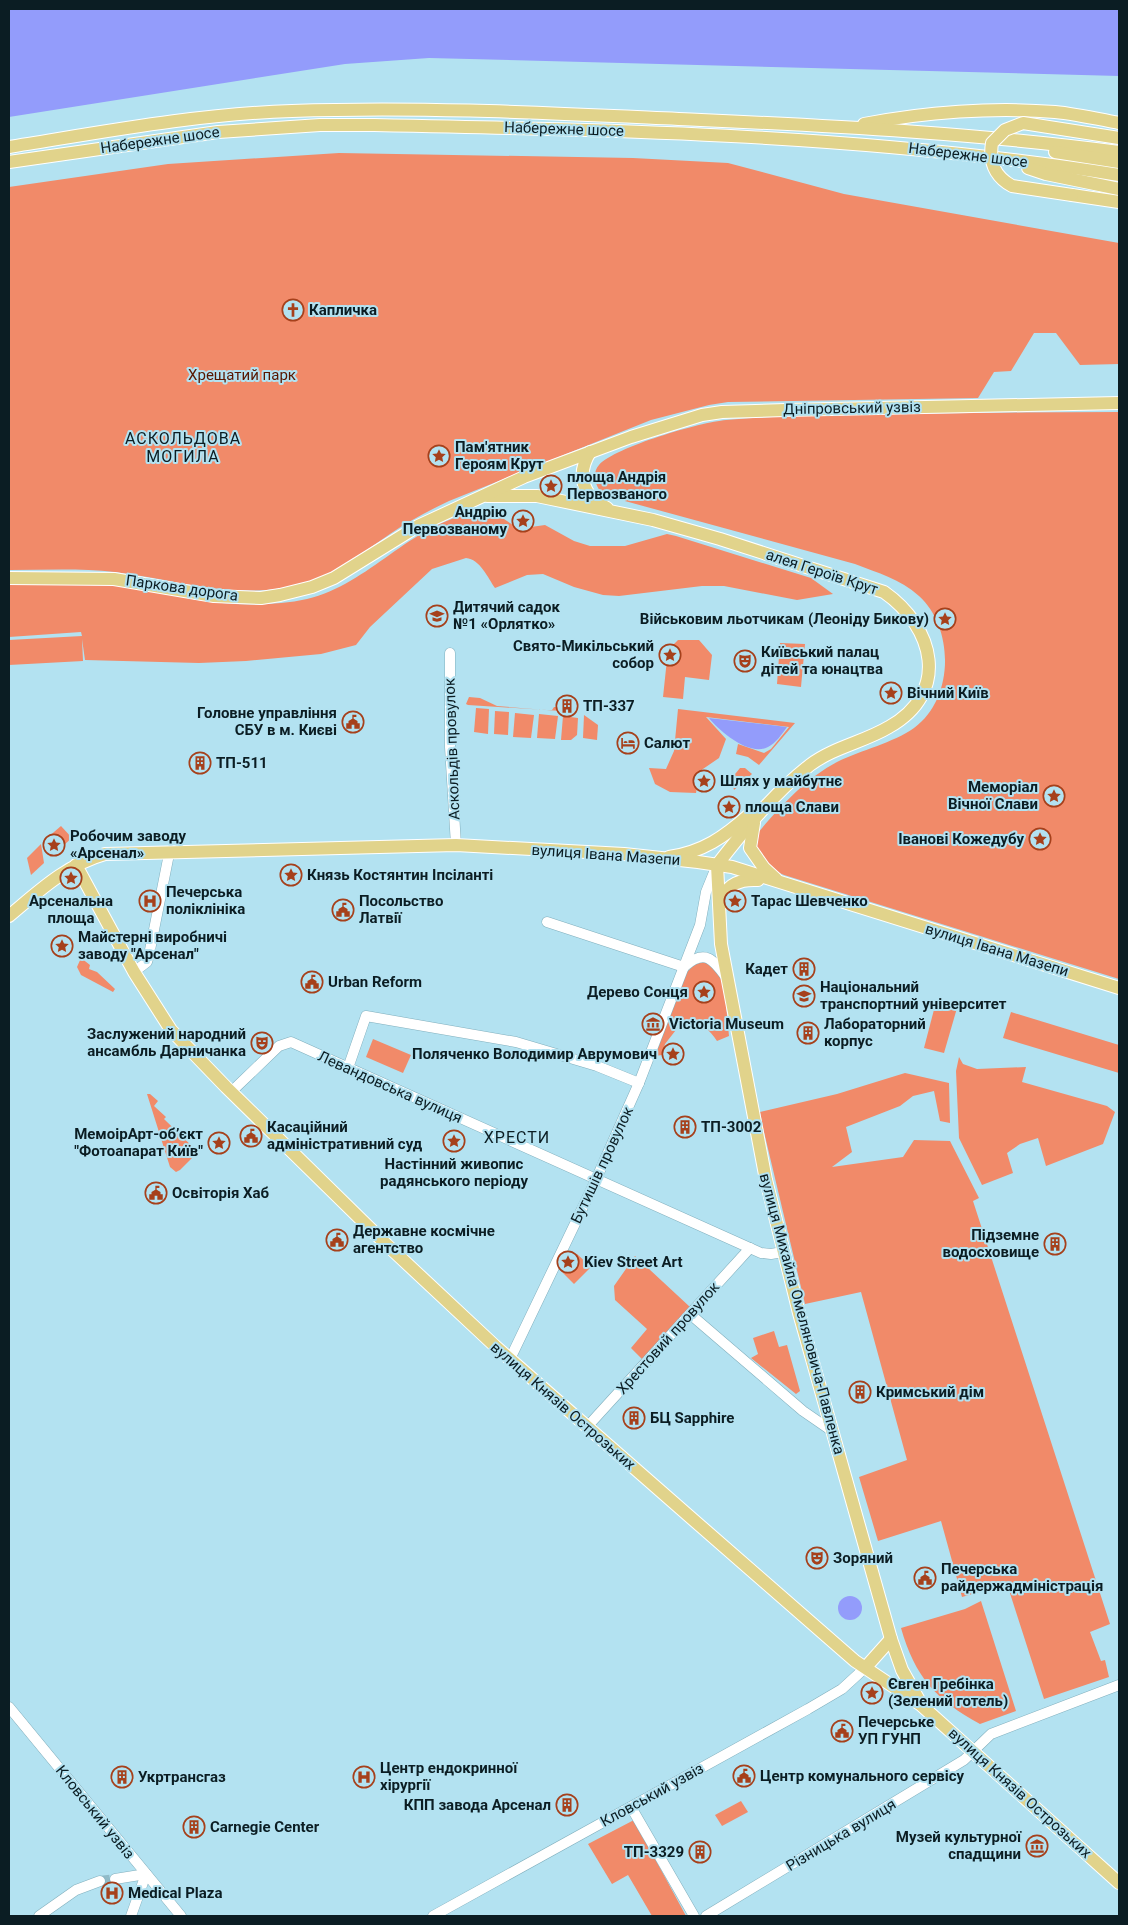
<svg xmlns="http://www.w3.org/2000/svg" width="1128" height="1925" font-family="Roboto,sans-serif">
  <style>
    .green { fill: #f18a69 }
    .water { fill: #939cfb }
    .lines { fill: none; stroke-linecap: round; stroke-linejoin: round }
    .minor-tunnel { stroke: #91bbc8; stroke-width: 10; stroke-dasharray: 10 5; stroke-linecap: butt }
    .minor-casing { stroke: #81afbd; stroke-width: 11 }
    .major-casing { stroke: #fff; stroke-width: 14 }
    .minor { stroke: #fff; stroke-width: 10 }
    .major { stroke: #e1d38b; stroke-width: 12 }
    .major-bridge-casing { stroke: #fff; stroke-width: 14; stroke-linecap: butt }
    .major-bridge { stroke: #e1d38b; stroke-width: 12 }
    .labels { text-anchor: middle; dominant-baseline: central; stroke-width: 4; stroke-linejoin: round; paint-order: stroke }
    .street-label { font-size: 15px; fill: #0b1d23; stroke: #b3e2f1 }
    .poi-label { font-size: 15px; font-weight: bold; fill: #0b1d23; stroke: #b3e2f1; text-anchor: start }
    .park-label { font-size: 15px; fill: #581700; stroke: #b3e2f1 }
    .neighbourhood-label { font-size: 16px; letter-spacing: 1px; fill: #0b1d23; stroke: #b3e2f1 }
  </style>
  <rect width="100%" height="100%" fill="#b3e2f1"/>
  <g class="green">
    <path d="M339,153l294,5 95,5 116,31 275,49v121l-39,1 -24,-32h-22l-23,38 -17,1 -16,26 -250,4 -19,3 -58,15 -202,81c-21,10 -40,20 -59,33 -27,18 -54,40 -85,49 -63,19 -127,-3 -190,-11 -35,-4 -71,-2 -106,-2v-383l159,-23z"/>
    <path d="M1119,412v567l-335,-104c-22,-11 -28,-14 -28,-40 23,-27 50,-57 81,-73 24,-12 56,-19 77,-34 40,-29 41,-99 5,-132 -19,-17 -41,-23 -64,-32l-252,-69c-7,-8 -12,-21 -4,-30 16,-18 102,-43 127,-45 55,-5 111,-5 166,-6 76,-1 152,-2 227,-2z"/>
    <path d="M474,513h21l18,12 11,3 21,-3 29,16 16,5h35l42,-12 9,2 135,42 22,16 -36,6 -73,-14h-22l-83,10 -16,-1 -29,-8 -31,-13 -16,1 -32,13c-7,-10 -15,-29 -29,-30l-34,11 -62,58 -14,18 -35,9 -75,7 -47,2 -114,-3 -3,-21 1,22 -74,4v-25l73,-4 -1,-4 -72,5v-54c41,1 84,-1 125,4 24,3 47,11 71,14 32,5 70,5 102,-2 63,-15 103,-75 167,-86z"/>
    <polygon points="678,640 699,640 712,655 709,680 685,677 683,699 663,697 668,650"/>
    <polygon points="780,643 805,644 801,687 777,684"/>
    <polygon points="469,697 480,698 497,706 545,710 552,710 554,707 574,708 577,712 468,705 466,704"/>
    <polygon points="476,708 489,709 488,734 474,732"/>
    <polygon points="678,709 795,723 759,765 748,757 736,754 738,744 764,753 771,749 789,727 706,717 726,739 719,758 700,771 696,793 670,792 655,784 649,768 666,769 674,751"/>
    <polygon points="495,711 509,712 508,735 494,734"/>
    <polygon points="515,713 534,715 531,738 513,737"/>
    <polygon points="539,714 558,716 555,739 537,738"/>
    <polygon points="584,715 598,725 597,740 583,738"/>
    <polygon points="563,716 578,718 577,735 571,740 561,740"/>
    <polygon points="740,768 745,768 752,774 734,790 731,779"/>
    <polygon points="61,826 72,838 50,857 47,838"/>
    <polygon points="41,844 44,863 31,875 27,858"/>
    <polygon points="81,958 90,965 89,969 97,972 115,989 113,992 81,975 77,967"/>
    <path d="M705,961l13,7 6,16 5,52 -12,5c-10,-16 -20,-19 -38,-15l-14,18 -3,11 -7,1 30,-82 9,-9z"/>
    <polygon points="936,1002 957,1008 944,1053 924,1048"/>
    <polygon points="1011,1012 1119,1045 1119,1073 1003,1038"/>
    <polygon points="373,1039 411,1055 403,1073 366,1057"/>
    <polygon points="959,1057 963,1064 977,1069 1026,1067 1022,1082 1107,1106 1115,1112 1103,1144 1046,1166 1038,1138 1020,1144 1007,1153 1013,1173 982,1185 959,1138 956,1071"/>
    <polygon points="905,1073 949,1083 950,1123 940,1121 934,1091 913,1096 900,1106 846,1127 852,1152 832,1167 903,1157 914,1140 950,1141 979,1198 973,1201 1110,1624 1090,1632 1101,1661 1105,1660 1109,1677 1044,1699 1007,1584 962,1597 941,1521 878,1541 859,1477 907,1460 861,1292 805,1304 764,1132 760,1112 837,1094"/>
    <polygon points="147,1094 150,1094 158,1101 154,1106 166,1117 164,1119 198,1152 180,1170 176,1172 170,1167"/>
    <polygon points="577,1254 591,1267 574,1284 561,1271"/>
    <polygon points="635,1256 690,1307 642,1359 631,1348 647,1329 615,1300 614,1286"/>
    <polygon points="774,1331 779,1347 787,1345 800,1391 796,1394 751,1358 758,1354 753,1338"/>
    <path d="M981,1601l35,110 -36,13c-44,-24 -65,-47 -79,-96l64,-19z"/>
    <polygon points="741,1801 748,1812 722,1826 715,1815"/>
    <polygon points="634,1820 686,1916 652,1916 628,1875 612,1884 588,1844"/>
  </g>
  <g class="water">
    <polygon points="9,9 1119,9 1119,76 429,58 345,64 9,117"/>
    <path d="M709,718l78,9c-5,7 -11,16 -19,20 -18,10 -49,-16 -59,-29z"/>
    <circle cx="850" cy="1608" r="12"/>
  </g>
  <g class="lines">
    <polyline class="minor-tunnel" points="100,1881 115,1879"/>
    <g class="minor-casing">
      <g id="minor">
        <polyline points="450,653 450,747 456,845"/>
        <polyline points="547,922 684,967"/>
        <path d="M685,966c20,-17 28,-7 41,11"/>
        <polyline points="134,972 147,962 149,955 169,854"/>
        <polyline points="348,1068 366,1016 516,1042 597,1066 639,1083"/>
        <polyline points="231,1092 279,1046 291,1042 761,1253 771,1254 783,1252"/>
        <polyline points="690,1314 803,1411 832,1431"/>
        <polyline points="510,1359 594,1184 639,1083 700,925 706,892 717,865"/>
        <polyline points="587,1427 750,1248"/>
        <polyline points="9,1707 181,1916"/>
        <polyline points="631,1807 694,1916"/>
        <polyline points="115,1879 146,1874"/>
        <polyline points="39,1916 76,1890 100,1881"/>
        <polyline points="131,1916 146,1874"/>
        <polyline points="433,1916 808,1709 842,1689 866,1667"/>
        <polyline points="706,1916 964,1760 991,1734 1119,1685"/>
      </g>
    </g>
    <g class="major-casing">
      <g id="major">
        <path d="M864,124c60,-12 130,-17 191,-12 21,2 43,7 64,11"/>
        <path d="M9,147c94,-15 188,-33 283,-36 136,-5 273,3 409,9 139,6 280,14 418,32"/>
        <polyline points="1055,152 1119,162"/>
        <path d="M9,162l209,-30 102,-7h54c249,5 498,10 745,50"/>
        <polyline points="1028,168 1046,174 1119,189"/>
        <polyline points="1072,195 1119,202"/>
        <path d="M590,452c-14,23 -8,44 17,56"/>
        <path d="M487,496h50l116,24 67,19 164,53c50,35 67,100 5,135 -25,15 -55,20 -79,38 -36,28 -65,64 -93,100"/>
        <polyline points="9,578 114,579 214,596 261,598 280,595 312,587 334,578 418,526 524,477 631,437 702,415 722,412 785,410 1119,403"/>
        <polyline points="754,823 750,848 764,868 776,879"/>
        <path d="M669,857c34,-5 55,-20 80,-42"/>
        <polyline points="76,865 134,972 171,1030 226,1087 387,1245 495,1346 697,1523 855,1661 921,1705 1119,1883"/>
        <polyline points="717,865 721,944 766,1180 799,1313 891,1639 902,1670 920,1702"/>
        <path d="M721,904c4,-20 19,-25 37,-24"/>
        <path d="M9,916c30,-25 57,-51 96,-62l351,-9 168,9 74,8 34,5 387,121"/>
        <polyline points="866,1667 891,1639"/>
      </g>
    </g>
    <use href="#minor" class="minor"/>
    <use href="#major" class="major"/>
    <g class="major-bridge-casing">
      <path id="major-bridge" d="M1072,195l-60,-9c-18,-10 -23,-24 -20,-43l13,-13 18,-7 96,15"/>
    </g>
    <use href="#major-bridge" class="major-bridge"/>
  </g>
  <defs>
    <g id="church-ring" transform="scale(1.125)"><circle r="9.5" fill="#b3e2f1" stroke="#a6401b" stroke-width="1.5"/><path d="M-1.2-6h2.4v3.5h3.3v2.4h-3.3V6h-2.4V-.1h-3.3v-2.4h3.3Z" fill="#a6401b"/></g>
    <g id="sight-ring" transform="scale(1.125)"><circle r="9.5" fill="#b3e2f1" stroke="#a6401b" stroke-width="1.5"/><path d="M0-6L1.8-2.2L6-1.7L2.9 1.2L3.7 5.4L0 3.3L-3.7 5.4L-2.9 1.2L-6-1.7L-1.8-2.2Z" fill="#a6401b"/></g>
    <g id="school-ring" transform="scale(1.125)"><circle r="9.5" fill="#b3e2f1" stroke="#a6401b" stroke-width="1.5"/><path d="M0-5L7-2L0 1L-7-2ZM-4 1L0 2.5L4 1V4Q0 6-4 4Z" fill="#a6401b"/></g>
    <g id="theatre-ring" transform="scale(1.125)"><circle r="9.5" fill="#b3e2f1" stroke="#a6401b" stroke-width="1.5"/><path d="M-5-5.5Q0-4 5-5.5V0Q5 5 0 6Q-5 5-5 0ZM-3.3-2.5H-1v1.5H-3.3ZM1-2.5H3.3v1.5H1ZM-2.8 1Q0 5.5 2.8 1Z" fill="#a6401b"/></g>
    <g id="building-ring" transform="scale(1.125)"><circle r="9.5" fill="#b3e2f1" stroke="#a6401b" stroke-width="1.5"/><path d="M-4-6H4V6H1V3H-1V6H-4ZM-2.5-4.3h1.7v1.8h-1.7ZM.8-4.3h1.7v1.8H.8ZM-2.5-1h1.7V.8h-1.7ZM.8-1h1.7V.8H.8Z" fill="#a6401b"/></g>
    <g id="civic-ring" transform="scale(1.125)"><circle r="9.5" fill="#b3e2f1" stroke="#a6401b" stroke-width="1.5"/><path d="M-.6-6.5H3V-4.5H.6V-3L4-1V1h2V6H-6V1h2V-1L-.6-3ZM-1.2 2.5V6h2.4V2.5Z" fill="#a6401b"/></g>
    <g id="hotel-ring" transform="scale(1.125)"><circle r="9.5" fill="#b3e2f1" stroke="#a6401b" stroke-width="1.5"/><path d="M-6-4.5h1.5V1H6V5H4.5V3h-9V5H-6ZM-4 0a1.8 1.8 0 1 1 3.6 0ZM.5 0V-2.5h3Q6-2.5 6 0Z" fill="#a6401b"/></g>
    <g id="hospital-ring" transform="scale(1.125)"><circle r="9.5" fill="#b3e2f1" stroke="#a6401b" stroke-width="1.5"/><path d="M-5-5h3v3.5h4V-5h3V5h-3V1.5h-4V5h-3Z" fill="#a6401b"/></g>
    <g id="university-ring" transform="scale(1.125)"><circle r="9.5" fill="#b3e2f1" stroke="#a6401b" stroke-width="1.5"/><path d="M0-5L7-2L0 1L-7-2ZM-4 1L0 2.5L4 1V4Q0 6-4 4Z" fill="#a6401b"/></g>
    <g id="museum-ring" transform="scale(1.125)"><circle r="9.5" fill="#b3e2f1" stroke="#a6401b" stroke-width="1.5"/><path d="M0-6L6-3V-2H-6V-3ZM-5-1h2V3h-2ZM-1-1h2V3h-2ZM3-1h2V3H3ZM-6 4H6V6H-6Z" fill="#a6401b"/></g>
  </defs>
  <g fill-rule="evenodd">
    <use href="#church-ring" x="293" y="310"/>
    <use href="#sight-ring" x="439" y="456"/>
    <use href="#sight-ring" x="551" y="486"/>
    <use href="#sight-ring" x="523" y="521"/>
    <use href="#school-ring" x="437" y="616"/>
    <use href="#sight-ring" x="945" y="619"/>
    <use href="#sight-ring" x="670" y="655"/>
    <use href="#theatre-ring" x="745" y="661"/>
    <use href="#sight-ring" x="891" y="693"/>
    <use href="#building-ring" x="567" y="706"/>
    <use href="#civic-ring" x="353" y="722"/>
    <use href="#hotel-ring" x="628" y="743"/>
    <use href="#building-ring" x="200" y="763"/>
    <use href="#sight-ring" x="704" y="781"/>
    <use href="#sight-ring" x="1054" y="796"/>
    <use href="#sight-ring" x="729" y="807"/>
    <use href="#sight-ring" x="1040" y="839"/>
    <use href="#sight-ring" x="54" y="845"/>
    <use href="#sight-ring" x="291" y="875"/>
    <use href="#sight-ring" x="71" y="878"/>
    <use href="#hospital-ring" x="150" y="901"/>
    <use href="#sight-ring" x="735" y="901"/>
    <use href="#civic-ring" x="343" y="910"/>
    <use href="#sight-ring" x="62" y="946"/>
    <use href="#building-ring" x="804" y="969"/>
    <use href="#civic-ring" x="312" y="982"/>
    <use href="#sight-ring" x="704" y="992"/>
    <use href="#university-ring" x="804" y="996"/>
    <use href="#museum-ring" x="653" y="1024"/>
    <use href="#building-ring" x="808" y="1033"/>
    <use href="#theatre-ring" x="262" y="1043"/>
    <use href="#sight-ring" x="673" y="1054"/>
    <use href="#building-ring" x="685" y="1127"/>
    <use href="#civic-ring" x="251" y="1136"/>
    <use href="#sight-ring" x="454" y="1141"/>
    <use href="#sight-ring" x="219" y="1143"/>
    <use href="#civic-ring" x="156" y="1193"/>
    <use href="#civic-ring" x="337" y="1240"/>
    <use href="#building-ring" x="1055" y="1244"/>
    <use href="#sight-ring" x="568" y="1262"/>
    <use href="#building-ring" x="860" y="1392"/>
    <use href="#building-ring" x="634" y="1418"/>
    <use href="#theatre-ring" x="817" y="1558"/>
    <use href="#civic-ring" x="925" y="1578"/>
    <use href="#sight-ring" x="872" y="1693"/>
    <use href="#civic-ring" x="842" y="1731"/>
    <use href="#civic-ring" x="744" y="1776"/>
    <use href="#building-ring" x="122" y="1777"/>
    <use href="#hospital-ring" x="364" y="1777"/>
    <use href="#building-ring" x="567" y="1805"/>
    <use href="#building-ring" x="194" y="1827"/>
    <use href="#museum-ring" x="1037" y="1846"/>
    <use href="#building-ring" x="700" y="1852"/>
    <use href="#hospital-ring" x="112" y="1893"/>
  </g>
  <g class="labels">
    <g class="street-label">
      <text transform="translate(564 129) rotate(2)">Набережне шосе</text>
      <text transform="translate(160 140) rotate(-8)">Набережне шосе</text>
      <text transform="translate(968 155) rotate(7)">Набережне шосе</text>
      <text transform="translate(852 408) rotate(-1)">Дніпровський узвіз</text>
      <text transform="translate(822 572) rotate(18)">алея Героїв Крут</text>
      <text transform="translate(182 588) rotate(8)">Паркова дорога</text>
      <text transform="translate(452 749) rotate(-92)">Аскольдів провулок</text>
      <text transform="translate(606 855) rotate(4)">вулиця Івана Мазепи</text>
      <text transform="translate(997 950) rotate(17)">вулиця Івана Мазепи</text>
      <text transform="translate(390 1087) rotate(24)">Левандовська вулиця</text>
      <text transform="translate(602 1165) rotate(-65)">Бутишів провулок</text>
      <text transform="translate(802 1314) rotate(75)">вулиця Михайла Омеляновича-Павленка</text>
      <text transform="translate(668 1338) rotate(-48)">Хрестовий провулок</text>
      <text transform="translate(563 1406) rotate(41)">вулиця Князів Острозьких</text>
      <text transform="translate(1020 1793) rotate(42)">вулиця Князів Острозьких</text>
      <text transform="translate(652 1795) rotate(-29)">Кловський узвіз</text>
      <text transform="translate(95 1812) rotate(51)">Кловський узвіз</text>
      <text transform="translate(841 1835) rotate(-31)">Різницька вулиця</text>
    </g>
    <g class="poi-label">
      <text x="309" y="310">Капличка</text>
      <text x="455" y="447">Пам'ятник<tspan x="455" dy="17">Героям Крут</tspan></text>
      <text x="567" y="477">площа Андрія<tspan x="567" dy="17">Первозваного</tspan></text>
      <text x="507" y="512" text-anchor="end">Андрію<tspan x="507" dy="17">Первозваному</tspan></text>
      <text x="453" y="607">Дитячий садок<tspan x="453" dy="17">№1 «Орлятко»</tspan></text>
      <text x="929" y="619" text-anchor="end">Військовим льотчикам (Леоніду Бикову)</text>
      <text x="654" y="646" text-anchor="end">Свято-Микільський<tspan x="654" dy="17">собор</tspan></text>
      <text x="761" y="652">Київський палац<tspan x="761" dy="17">дітей та юнацтва</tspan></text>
      <text x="907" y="693">Вічний Київ</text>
      <text x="583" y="706">ТП-337</text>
      <text x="337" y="713" text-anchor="end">Головне управління<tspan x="337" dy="17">СБУ в м. Києві</tspan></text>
      <text x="644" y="743">Салют</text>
      <text x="216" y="763">ТП-511</text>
      <text x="720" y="781">Шлях у майбутнє</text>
      <text x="1038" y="787" text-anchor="end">Меморіал<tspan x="1038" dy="17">Вічної Слави</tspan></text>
      <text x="745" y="807">площа Слави</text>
      <text x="70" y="836">Робочим заводу<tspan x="70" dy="17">«Арсенал»</tspan></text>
      <text x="1024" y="839" text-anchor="end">Іванові Кожедубу</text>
      <text x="307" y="875">Князь Костянтин Іпсіланті</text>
      <text x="166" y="892">Печерська<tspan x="166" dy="17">поліклініка</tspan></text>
      <text x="71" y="901" text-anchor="middle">Арсенальна<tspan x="71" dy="17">площа</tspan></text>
      <text x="359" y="901">Посольство<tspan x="359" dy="17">Латвії</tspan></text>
      <text x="751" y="901">Тарас Шевченко</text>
      <text x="78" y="937">Майстерні виробничі<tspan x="78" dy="17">заводу "Арсенал"</tspan></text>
      <text x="788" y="969" text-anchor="end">Кадет</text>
      <text x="328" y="982">Urban Reform</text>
      <text x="820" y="987">Національний<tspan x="820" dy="17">транспортний університет</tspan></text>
      <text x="688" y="992" text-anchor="end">Дерево Сонця</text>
      <text x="669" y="1024">Victoria Museum</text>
      <text x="824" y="1024">Лабораторний<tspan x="824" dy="17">корпус</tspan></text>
      <text x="246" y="1034" text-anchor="end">Заслужений народний<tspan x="246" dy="17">ансамбль Дарничанка</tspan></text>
      <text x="657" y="1054" text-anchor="end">Поляченко Володимир Аврумович</text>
      <text x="267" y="1127">Касаційний<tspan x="267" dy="17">адміністративний суд</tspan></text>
      <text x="701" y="1127">ТП-3002</text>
      <text x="203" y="1134" text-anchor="end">МемоірАрт-обʼєкт<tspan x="203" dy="17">"Фотоапарат Київ"</tspan></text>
      <text x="454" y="1164" text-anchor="middle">Настінний живопис<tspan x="454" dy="17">радянського періоду</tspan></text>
      <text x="172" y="1193">Освіторія Хаб</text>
      <text x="353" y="1231">Державне космічне<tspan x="353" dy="17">агентство</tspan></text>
      <text x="1039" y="1235" text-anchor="end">Підземне<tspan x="1039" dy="17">водосховище</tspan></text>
      <text x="584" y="1262">Kiev Street Art</text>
      <text x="876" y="1392">Кримський дім</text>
      <text x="650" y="1418">БЦ Sapphire</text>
      <text x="833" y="1558">Зоряний</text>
      <text x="941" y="1569">Печерська<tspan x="941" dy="17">райдержадміністрація</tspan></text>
      <text x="888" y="1684">Євген Гребінка<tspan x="888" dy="17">(Зелений готель)</tspan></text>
      <text x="858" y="1722">Печерське<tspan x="858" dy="17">УП ГУНП</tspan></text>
      <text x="380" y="1768">Центр ендокринної<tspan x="380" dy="17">хірургії</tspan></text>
      <text x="760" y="1776">Центр комунального сервісу</text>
      <text x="138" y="1777">Укртрансгаз</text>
      <text x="551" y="1805" text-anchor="end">КПП завода Арсенал</text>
      <text x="210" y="1827">Carnegie Center</text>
      <text x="1021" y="1837" text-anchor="end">Музей культурної<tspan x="1021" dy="17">спадщини</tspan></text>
      <text x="684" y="1852" text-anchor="end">ТП-3329</text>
      <text x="128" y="1893">Medical Plaza</text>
    </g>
    <g class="park-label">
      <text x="242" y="375">Хрещатий парк</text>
    </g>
    <g class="neighbourhood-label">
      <text x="183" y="438">АСКОЛЬДОВА<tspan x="183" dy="18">МОГИЛА</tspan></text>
      <text x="517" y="1137">ХРЕСТИ</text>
    </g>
  </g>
  <rect width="1128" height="1925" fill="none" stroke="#0b1d23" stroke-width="20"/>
</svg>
